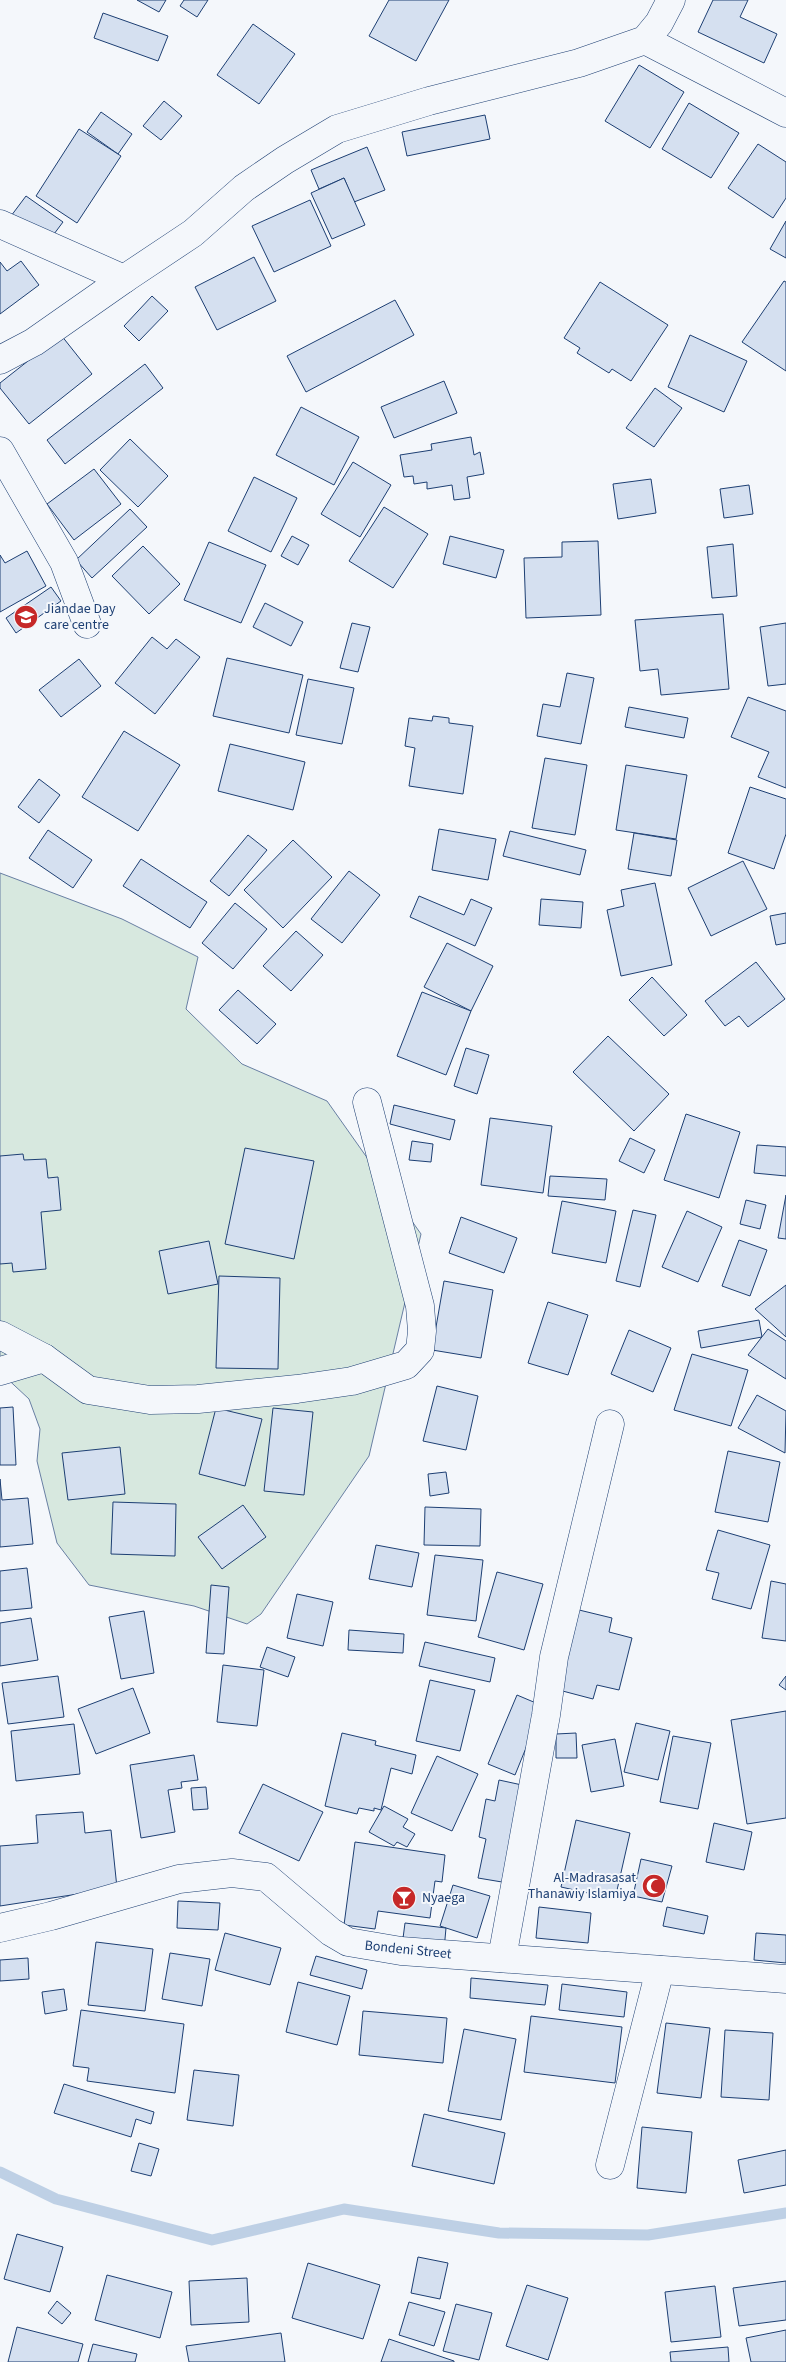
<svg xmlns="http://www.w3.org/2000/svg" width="786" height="2362" font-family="'Source Sans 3',sans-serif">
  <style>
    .green { fill: #d7e8df; stroke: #687fa3 }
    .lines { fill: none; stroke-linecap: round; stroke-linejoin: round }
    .stream { stroke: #bed0e5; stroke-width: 11 }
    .building { fill: #d5e0f0; stroke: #1d3f73 }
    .street-casing { stroke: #1d3f73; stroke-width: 29 }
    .street { stroke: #f4f7fb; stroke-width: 28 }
    .labels { text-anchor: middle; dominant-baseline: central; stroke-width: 4; stroke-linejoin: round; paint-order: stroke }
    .poi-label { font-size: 14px; fill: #1d3f73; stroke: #f4f7fb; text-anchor: start }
    .street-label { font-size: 14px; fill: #1d3f73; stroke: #f4f7fb }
  </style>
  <rect width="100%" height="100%" fill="#f4f7fb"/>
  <polygon class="green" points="0,873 122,919 198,957 186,1009 242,1064 327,1101 421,1234 369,1456 261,1614 247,1624 194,1606 89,1585 57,1543 37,1461 40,1429 29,1399 0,1372"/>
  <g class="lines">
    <polyline class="stream" points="0,2172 56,2199 212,2240 344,2209 499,2233 648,2235 786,2213"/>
  </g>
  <g class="building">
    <polygon points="137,0 166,0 159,12"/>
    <polygon points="184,0 208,0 197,17 180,6"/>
    <polygon points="389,0 449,0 416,61 369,36"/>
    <polygon points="713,0 748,0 740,17 777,34 764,63 698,32"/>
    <polygon points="103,13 168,36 158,61 94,38"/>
    <polygon points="253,24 295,54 259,104 217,75"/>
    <polygon points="639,65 684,92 650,148 605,121"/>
    <polygon points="164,101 182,116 161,140 143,126"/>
    <polygon points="689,103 739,133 711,178 662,149"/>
    <polygon points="101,112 132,134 118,154 87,132"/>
    <polygon points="485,115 490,139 407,156 402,132"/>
    <polygon points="79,129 121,156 77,223 36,196"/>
    <polygon points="758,144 786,162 786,198 773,218 728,188"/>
    <polygon points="367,147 385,190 354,202 344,178 319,189 311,170"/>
    <polygon points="344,178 365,225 332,239 311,193"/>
    <polygon points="26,196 63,222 48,242 11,216"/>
    <polygon points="310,200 331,246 274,272 252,226"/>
    <polygon points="786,221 786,258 770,249"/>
    <polygon points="254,257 276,301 217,330 195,287"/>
    <polygon points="21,261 39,285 0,314 0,262 7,271"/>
    <polygon points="784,281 786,282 786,371 742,342"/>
    <polygon points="600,282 668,325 631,381 612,369 609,373 577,353 580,348 564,338"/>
    <polygon points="152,296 168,311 139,341 124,326"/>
    <polygon points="395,300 414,335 306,392 287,356"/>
    <polygon points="61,335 92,374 29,424 0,388 0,383"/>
    <polygon points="690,335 747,361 724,412 668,387"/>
    <polygon points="145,364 163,388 65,464 47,440"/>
    <polygon points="444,381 457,413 394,438 381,407"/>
    <polygon points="655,388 682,408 654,447 626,428"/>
    <polygon points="301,407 359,437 334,485 276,455"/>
    <polygon points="471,437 474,455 480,452 484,474 467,477 470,498 454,500 452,485 427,489 427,482 414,484 413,476 404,477 400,455 432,450 431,444"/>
    <polygon points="130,439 168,476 138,507 100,470"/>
    <polygon points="353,462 391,485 360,537 321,514"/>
    <polygon points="94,469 121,504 74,540 47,504"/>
    <polygon points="254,477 297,498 271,552 228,531"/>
    <polygon points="651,479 656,513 618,519 613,484"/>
    <polygon points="749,485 753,514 724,518 720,489"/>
    <polygon points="384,507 428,534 393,588 349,561"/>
    <polygon points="130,509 147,527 92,578 76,560"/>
    <polygon points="292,536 309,545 298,565 281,556"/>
    <polygon points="450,536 504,550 496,578 443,564"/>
    <polygon points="598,541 601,615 526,618 524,558 562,557 562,542"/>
    <polygon points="209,542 266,565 241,623 184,600"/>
    <polygon points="733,544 737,596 712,598 707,547"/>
    <polygon points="143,546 180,584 149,614 112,576"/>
    <polygon points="27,551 46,586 0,612 0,555 5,563"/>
    <polygon points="51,587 61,601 16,633 6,618"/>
    <polygon points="265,603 303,622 291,646 253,627"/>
    <polygon points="723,614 729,689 661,695 658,669 640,671 635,620"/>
    <polygon points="352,623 370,627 358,672 340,668"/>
    <polygon points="786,623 786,684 768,686 760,627"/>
    <polygon points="152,637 167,649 176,639 200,657 155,714 115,683"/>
    <polygon points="227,658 303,675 289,733 213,716"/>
    <polygon points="79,659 101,686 61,717 39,690"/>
    <polygon points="567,673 594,678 581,744 537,736 543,704 560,707"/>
    <polygon points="308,679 354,688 342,744 296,735"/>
    <polygon points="748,697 786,711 786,788 758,777 769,752 731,737"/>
    <polygon points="629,707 688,718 684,738 625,727"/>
    <polygon points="433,716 449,718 449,723 473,726 463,794 409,786 415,748 405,746 409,718 432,721"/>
    <polygon points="124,731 180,765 138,831 82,797"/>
    <polygon points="230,744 305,762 293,810 218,791"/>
    <polygon points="545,758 587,765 575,835 532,828"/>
    <polygon points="626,765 687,775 676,839 616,830"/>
    <polygon points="39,779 60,795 39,823 18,807"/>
    <polygon points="750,787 786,799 786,834 774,869 728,853"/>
    <polygon points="439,829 496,839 488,880 432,870"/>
    <polygon points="48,830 92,860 73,888 29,858"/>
    <polygon points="510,831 586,850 580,875 503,856"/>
    <polygon points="634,833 677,840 671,876 628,869"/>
    <polygon points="248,835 267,850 229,896 210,881"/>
    <polygon points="293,840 332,877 283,928 244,890"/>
    <polygon points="141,859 207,902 190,928 123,886"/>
    <polygon points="743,861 767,909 711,936 688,888"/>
    <polygon points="349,871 380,895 342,943 311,919"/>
    <polygon points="655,883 672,965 621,976 607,910 624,906 621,890"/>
    <polygon points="419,896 464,915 471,899 492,908 475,946 410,917"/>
    <polygon points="541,899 583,902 581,928 539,925"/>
    <polygon points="235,903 267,929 233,969 202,943"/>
    <polygon points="786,913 786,943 776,945 770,916"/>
    <polygon points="296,931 323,955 291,991 263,966"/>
    <polygon points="447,943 493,966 471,1011 424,987"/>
    <polygon points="756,962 785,999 748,1027 739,1016 725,1026 705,1001"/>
    <polygon points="652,977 687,1015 664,1036 629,1000"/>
    <polygon points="238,990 276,1024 257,1044 219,1010"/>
    <polygon points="422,992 471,1011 446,1075 397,1056"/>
    <polygon points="608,1036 669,1094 634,1131 573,1072"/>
    <polygon points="466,1048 489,1055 477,1094 454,1086"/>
    <polygon points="394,1105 455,1120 450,1140 390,1124"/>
    <polygon points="686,1114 740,1132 719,1198 664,1180"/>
    <polygon points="490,1118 552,1126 543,1193 481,1185"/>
    <polygon points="630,1138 655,1150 644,1173 619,1161"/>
    <polygon points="412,1141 433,1144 431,1162 409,1160"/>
    <polygon points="757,1145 786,1147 786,1176 754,1173"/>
    <polygon points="245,1148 314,1161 294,1259 225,1244"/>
    <polygon points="23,1154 24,1160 46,1159 48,1178 58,1177 61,1210 41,1212 46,1269 13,1272 12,1263 0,1264 0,1156"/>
    <polygon points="550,1176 607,1179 605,1200 548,1196"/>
    <polygon points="786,1195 786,1239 778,1238"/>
    <polygon points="746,1200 766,1205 760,1229 740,1224"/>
    <polygon points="562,1201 616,1211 606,1263 552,1253"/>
    <polygon points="633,1210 656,1215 640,1287 616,1281"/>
    <polygon points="687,1211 722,1227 698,1282 662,1267"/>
    <polygon points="461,1217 517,1238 504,1273 449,1253"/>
    <polygon points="739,1240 767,1250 750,1296 722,1286"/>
    <polygon points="209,1241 218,1284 168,1294 159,1251"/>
    <polygon points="219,1276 280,1278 278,1369 216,1368"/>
    <polygon points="444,1281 493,1290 481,1358 432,1350"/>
    <polygon points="786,1285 786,1337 755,1309"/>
    <polygon points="548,1302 588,1315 568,1375 528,1363"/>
    <polygon points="759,1320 762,1337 701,1348 698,1331"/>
    <polygon points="768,1329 786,1341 786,1379 748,1355"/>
    <polygon points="629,1330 671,1348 653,1392 611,1374"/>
    <polygon points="692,1354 748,1370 731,1426 674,1410"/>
    <polygon points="437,1386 478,1396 466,1450 423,1441"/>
    <polygon points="757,1395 786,1411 785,1453 738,1428"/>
    <polygon points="13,1407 16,1465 0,1465 0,1408"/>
    <polygon points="216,1408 262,1419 245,1486 199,1474"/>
    <polygon points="273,1408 313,1412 304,1495 264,1491"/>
    <polygon points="120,1447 125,1494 68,1500 62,1453"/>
    <polygon points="728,1451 780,1462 768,1522 715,1512"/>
    <polygon points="446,1472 449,1493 430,1496 428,1474"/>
    <polygon points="0,1479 2,1500 28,1498 33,1544 0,1547"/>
    <polygon points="113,1502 176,1504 175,1556 111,1554"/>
    <polygon points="243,1505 266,1537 222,1569 198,1537"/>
    <polygon points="425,1507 481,1509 480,1546 424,1545"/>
    <polygon points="718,1530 770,1545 751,1609 712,1599 719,1573 706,1570"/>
    <polygon points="376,1545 419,1553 412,1587 369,1579"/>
    <polygon points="435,1555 483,1560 476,1621 427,1615"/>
    <polygon points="27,1568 32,1608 0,1611 0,1571"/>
    <polygon points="497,1572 543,1584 524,1650 478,1637"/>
    <polygon points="771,1581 786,1584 786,1641 762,1638"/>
    <polygon points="211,1585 229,1587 224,1654 206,1653"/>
    <polygon points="297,1594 333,1602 323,1646 287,1638"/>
    <polygon points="575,1609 612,1618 609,1632 632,1638 619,1690 597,1685 593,1699 555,1689"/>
    <polygon points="144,1611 154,1673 121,1679 109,1617"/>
    <polygon points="31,1618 38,1660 0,1666 0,1623"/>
    <polygon points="349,1630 404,1634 403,1653 348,1650"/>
    <polygon points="425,1642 495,1658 490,1682 419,1666"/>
    <polygon points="267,1647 295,1657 288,1677 260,1667"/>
    <polygon points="223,1665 264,1670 257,1726 217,1722"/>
    <polygon points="58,1676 64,1717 8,1724 2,1683"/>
    <polygon points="786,1676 786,1690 779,1685"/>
    <polygon points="430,1680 475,1690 460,1751 416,1741"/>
    <polygon points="133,1688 150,1733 96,1754 78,1709"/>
    <polygon points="517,1695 543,1706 515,1775 488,1764"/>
    <polygon points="786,1711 786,1818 747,1824 731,1720"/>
    <polygon points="636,1723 670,1731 658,1780 624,1772"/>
    <polygon points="74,1724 80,1774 16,1781 11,1731"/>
    <polygon points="342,1733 376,1741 375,1745 416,1755 412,1774 391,1768 381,1810 374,1808 374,1811 359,1808 357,1814 325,1806"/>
    <polygon points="576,1733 577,1758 556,1758 556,1734"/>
    <polygon points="673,1736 711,1743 698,1809 660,1802"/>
    <polygon points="615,1739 624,1786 591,1792 582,1745"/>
    <polygon points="194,1755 198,1780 181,1782 182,1788 168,1790 175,1832 141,1838 130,1765"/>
    <polygon points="437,1756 478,1774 452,1831 411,1813"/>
    <polygon points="499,1780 522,1785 502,1882 478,1878 486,1839 479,1837 486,1799 495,1801"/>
    <polygon points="263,1784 323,1812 299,1861 239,1833"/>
    <polygon points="206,1787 208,1809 193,1810 191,1788"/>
    <polygon points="384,1806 408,1819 403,1827 415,1834 407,1847 397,1842 394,1846 369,1832"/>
    <polygon points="83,1812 85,1833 111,1830 117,1888 0,1906 0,1846 38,1843 36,1815"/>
    <polygon points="576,1820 630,1833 615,1899 561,1887"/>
    <polygon points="714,1823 752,1832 744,1870 706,1862"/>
    <polygon points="355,1842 445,1855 442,1882 435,1881 430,1918 378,1911 375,1929 344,1925"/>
    <polygon points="641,1859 672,1866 662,1902 633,1896"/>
    <polygon points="453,1885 490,1896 477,1938 440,1926"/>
    <polygon points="178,1901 220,1903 218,1930 177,1928"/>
    <polygon points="539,1907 591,1913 588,1943 536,1938"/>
    <polygon points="667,1907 708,1916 704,1934 663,1926"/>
    <polygon points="405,1923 446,1928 444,1950 402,1946"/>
    <polygon points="225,1933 281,1948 270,1985 215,1970"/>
    <polygon points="756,1933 786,1935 786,1963 754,1960"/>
    <polygon points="96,1942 153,1949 145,2011 88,2005"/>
    <polygon points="170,1953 210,1959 202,2006 162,1999"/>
    <polygon points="316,1956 367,1970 362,1989 310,1975"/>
    <polygon points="28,1958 29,1979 0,1981 0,1960"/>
    <polygon points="471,1978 548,1985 545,2005 470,1998"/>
    <polygon points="298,1982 350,1996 337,2045 286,2032"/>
    <polygon points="562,1984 627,1992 624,2017 559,2010"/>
    <polygon points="64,1989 67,2010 45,2014 42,1992"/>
    <polygon points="81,2010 184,2024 175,2093 87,2081 89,2068 73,2066"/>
    <polygon points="363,2011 447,2018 443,2063 359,2055"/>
    <polygon points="531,2016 622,2027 615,2083 524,2072"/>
    <polygon points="666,2023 710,2028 701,2098 657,2093"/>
    <polygon points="464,2029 516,2039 501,2120 448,2111"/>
    <polygon points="725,2030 773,2033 769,2100 721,2097"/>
    <polygon points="194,2070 239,2075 233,2126 187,2120"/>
    <polygon points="64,2084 154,2112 151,2124 136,2119 131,2137 54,2113"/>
    <polygon points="424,2114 505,2133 494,2184 412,2166"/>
    <polygon points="642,2127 692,2132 686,2193 637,2188"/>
    <polygon points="139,2143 159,2149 151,2176 131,2171"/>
    <polygon points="786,2150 786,2185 744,2193 738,2160"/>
    <polygon points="17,2234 63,2247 50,2292 4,2279"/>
    <polygon points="418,2257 448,2263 440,2299 411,2293"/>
    <polygon points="308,2263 380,2285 363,2339 292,2318"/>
    <polygon points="107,2275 172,2292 160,2338 95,2320"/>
    <polygon points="247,2278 249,2322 191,2325 189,2281"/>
    <polygon points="786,2281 786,2320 739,2326 733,2288"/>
    <polygon points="527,2285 568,2298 548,2360 506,2346"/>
    <polygon points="715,2286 721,2337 671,2342 665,2292"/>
    <polygon points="57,2301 71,2313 62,2324 48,2313"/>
    <polygon points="409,2302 445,2312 434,2346 399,2335"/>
    <polygon points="456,2304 492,2313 479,2360 443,2351"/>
    <polygon points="17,2327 83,2344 78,2362 8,2362"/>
    <polygon points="786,2330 786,2362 751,2362 746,2338"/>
    <polygon points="281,2333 285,2362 189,2362 186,2346"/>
    <polygon points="389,2339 454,2361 454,2362 381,2362"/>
    <polygon points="93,2344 137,2354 135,2362 88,2362"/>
    <polygon points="728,2347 729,2362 671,2362 670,2352"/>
  </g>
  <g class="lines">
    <g class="street-casing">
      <g id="street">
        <polyline points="645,40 786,113"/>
        <polyline points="0,224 124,279"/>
        <polyline points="0,360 34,342 124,279 193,233 244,188 285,160 337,129 429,101 579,63 645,40 659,23 671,0"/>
        <polyline points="0,451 64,562 87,624"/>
        <polyline points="0,1335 44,1358 88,1390 150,1400 198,1399 297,1389 352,1381 406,1365 420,1350 422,1331 420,1306 367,1102"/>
        <polyline points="0,1371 44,1358"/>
        <polyline points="0,1928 51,1916 179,1879 232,1873 266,1877 331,1932 348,1942 401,1951 786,1979"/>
        <polyline points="502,1958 546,1715 554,1657 610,1424"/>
        <polyline points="610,2165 660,1970"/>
      </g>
    </g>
    <use href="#street" class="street"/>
  </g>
  <defs>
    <g id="school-disc" transform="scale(1.25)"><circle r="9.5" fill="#c62828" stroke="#f4f7fb"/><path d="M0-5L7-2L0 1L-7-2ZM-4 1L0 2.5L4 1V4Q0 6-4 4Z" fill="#fff"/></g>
    <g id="mosque-disc" transform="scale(1.25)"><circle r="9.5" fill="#c62828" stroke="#f4f7fb"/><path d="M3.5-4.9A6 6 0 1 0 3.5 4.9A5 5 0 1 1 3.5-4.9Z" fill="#fff"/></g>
    <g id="bar-disc" transform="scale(1.25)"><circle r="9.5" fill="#c62828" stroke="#f4f7fb"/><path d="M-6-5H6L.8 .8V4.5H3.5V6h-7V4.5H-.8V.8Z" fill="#fff"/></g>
  </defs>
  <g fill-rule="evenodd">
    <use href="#school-disc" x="26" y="617"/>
    <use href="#mosque-disc" x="654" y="1886"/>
    <use href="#bar-disc" x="404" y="1898"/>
  </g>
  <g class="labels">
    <g class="poi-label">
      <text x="44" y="609">Jiandae Day<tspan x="44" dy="16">care centre</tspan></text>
      <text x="636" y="1878" text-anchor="end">Al-Madrasasat<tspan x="636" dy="16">Thanawiy Islamiya</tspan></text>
      <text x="422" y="1898">Nyaega</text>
    </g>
    <g class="street-label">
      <text transform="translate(408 1950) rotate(6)">Bondeni Street</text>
    </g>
  </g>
</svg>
